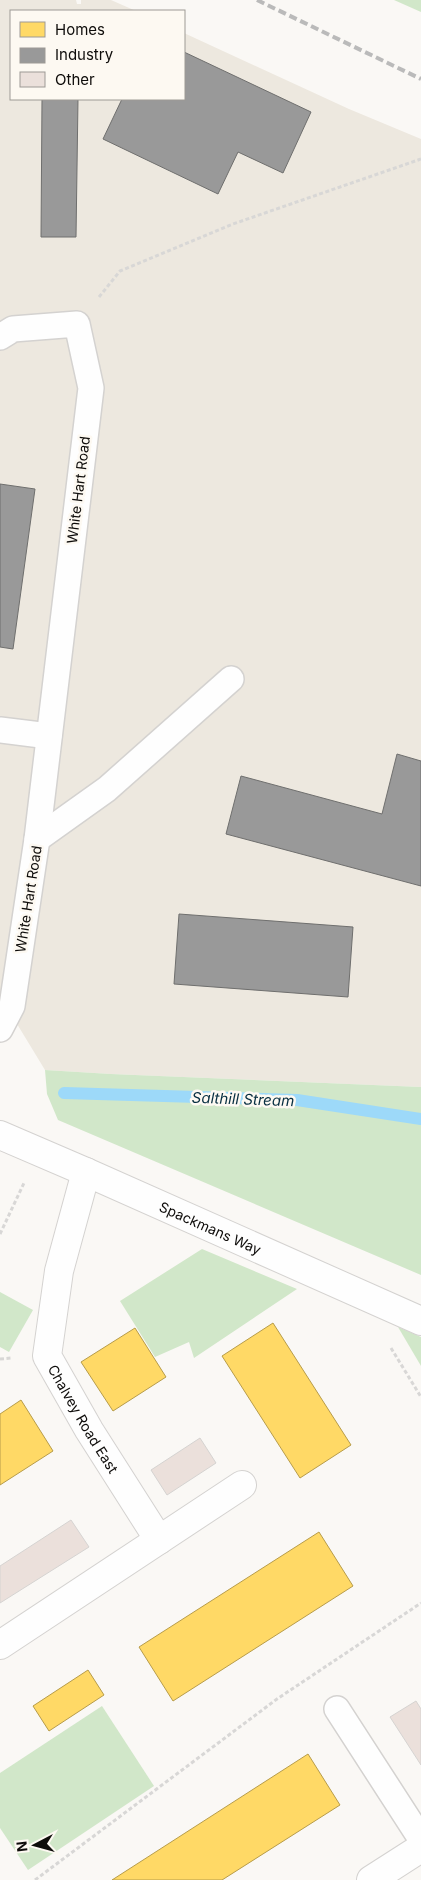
<svg xmlns="http://www.w3.org/2000/svg" width="421" height="1880" font-family="Inter,sans-serif">
  <style>
    .built { fill: #ede8df }
    .green { fill: #d1e7c9 }
    .homes { fill: #ffd966; stroke: #b79c4a }
    .industry { fill: #999; stroke: #6f6f6e }
    .lines { fill: none; stroke-linecap: round; stroke-linejoin: round }
    .stream { stroke: #9dd9f9; stroke-width: 12 }
    .building { fill: #ebe0db; stroke: #d5d3d1 }
    .service-casing { stroke: #d4d2d0; stroke-width: 28 }
    .minor-casing { stroke: #d4d2d0; stroke-width: 30 }
    .path { stroke: #d8d7d6; stroke-width: 3; stroke-dasharray: 4 2.5; stroke-linecap: butt }
    .service { stroke: #fefefe; stroke-width: 25 }
    .minor { stroke: #fefefe; stroke-width: 28 }
    .rail { stroke: #bababa; stroke-width: 4; stroke-dasharray: 8 4; stroke-linecap: butt }
    .labels { text-anchor: middle; dominant-baseline: central; stroke-width: 5; stroke-linejoin: round; paint-order: stroke }
    .street-label { font-size: 14px; fill: #0e0c0a; stroke: #fdf9f2 }
    .water-label { font-size: 15px; font-style: italic; fill: #062e41; stroke: #fdf9f2 }
  </style>
  <rect width="100%" height="100%" fill="#faf8f5"/>
  <polygon class="built" points="0,0 76,0 77,4 81,4 81,0 111,0 136,11 11,11 11,99 184,99 184,33 349,109 421,139 421,1087 111,1074 45,1070 0,996"/>
  <g class="green">
    <polygon points="394,0 421,0 421,12"/>
    <polygon points="45,1070 111,1074 421,1087 421,1275 58,1120 47,1094"/>
    <polygon points="202,1249 297,1289 194,1358 189,1342 155,1357 120,1301"/>
    <polygon points="0,1292 33,1310 9,1352 0,1347"/>
    <polygon points="398,1327 421,1337 421,1366"/>
    <polygon points="102,1706 154,1786 28,1870 0,1828 0,1773"/>
  </g>
  <g class="homes">
    <polygon points="273,1323 351,1445 300,1478 222,1356"/>
    <polygon points="135,1328 166,1377 113,1411 81,1362"/>
    <polygon points="21,1400 53,1451 0,1485 0,1414"/>
    <polygon points="319,1532 353,1586 173,1701 139,1647"/>
    <polygon points="88,1670 104,1695 49,1731 33,1706"/>
    <polygon points="308,1754 340,1805 222,1880 112,1880"/>
  </g>
  <g class="industry">
    <polygon points="184,52 311,112 283,173 238,152 218,194 103,139 122,99 184,99"/>
    <polygon points="42,99 78,99 76,237 41,237"/>
    <polygon points="0,484 35,489 13,649 0,647"/>
    <polygon points="397,754 421,761 421,886 226,834 241,776 382,814"/>
    <polygon points="179,914 353,927 348,997 174,984"/>
  </g>
  <g class="lines">
    <polyline class="stream" points="64,1093 297,1100 421,1119"/>
  </g>
  <g class="building">
    <polygon points="200,1438 216,1463 167,1495 151,1470"/>
    <polygon points="71,1520 89,1547 0,1603 0,1566"/>
    <polygon points="416,1701 421,1709 421,1765 390,1717"/>
  </g>
  <g class="lines">
    <g class="service-casing">
      <g id="service">
        <polyline points="0,337 13,329 77,324 91,388 37,839 12,1006 0,1029"/>
        <polyline points="0,730 49,736"/>
        <polyline points="37,839 107,789 231,679"/>
        <polyline points="337,1709 421,1839"/>
      </g>
    </g>
    <g class="minor-casing">
      <g id="minor">
        <path id="s1" d="M0,1135l86,37 335,149"/>
        <path id="s2" d="M86,1172l-27,99 -12,85 42,74 70,110"/>
        <polyline points="0,1645 242,1485"/>
        <polyline points="371,1880 421,1848"/>
      </g>
    </g>
    <g class="path">
      <polyline points="99,297 120,271 233,224 421,159"/>
      <polyline points="0,1234 24,1183"/>
      <polyline points="391,1348 421,1397"/>
      <polyline points="0,1359 11,1358"/>
      <polyline points="35,1880 277,1699 421,1603"/>
    </g>
    <use href="#service" class="service"/>
    <use href="#minor" class="minor"/>
    <polyline class="rail" points="257,0 421,79"/>
  </g>
  <g class="labels">
    <g class="street-label">
      <text transform="translate(78 490) rotate(-83)">White Hart Road</text>
      <text transform="translate(28 899) rotate(-81)">White Hart Road</text>
      <text stroke="none"><textPath href="#s1" startOffset="230">Spackmans Way</textPath></text>
      <text stroke="none"><textPath href="#s2" startOffset="261">Chalvey Road East</textPath></text>
    </g>
    <g class="water-label">
      <text transform="translate(243 1099) rotate(2)">Salthill Stream</text>
    </g>
  </g>
  <rect x="10" y="10" width="175" height="90" fill="#fdf9f2" stroke="#9d9a95"/>
  <rect x="20" y="22" width="25" height="15" fill="#ffd966" stroke="#9d9a95"/>
  <text x="55" y="35" font-size="15" fill="#0e0c0a">Homes</text>
  <rect x="20" y="48" width="25" height="15" fill="#999999" stroke="#9d9a95"/>
  <text x="55" y="60" font-size="15" fill="#0e0c0a">Industry</text>
  <rect x="20" y="72" width="25" height="15" fill="#ebe0db" stroke="#9d9a95"/>
  <text x="55" y="85" font-size="15" fill="#0e0c0a">Other</text>
  <g transform="translate(35 1845) rotate(264)" stroke="#fdf9f2" stroke-width="4" paint-order="stroke">
  <path d="M0-4L9 19L0 12L-9 19Z" fill="#0e0c0a"/>
  <text y="-8" font-size="14" font-weight="bold" text-anchor="middle" fill="#0e0c0a">N</text>
  </g>
</svg>
